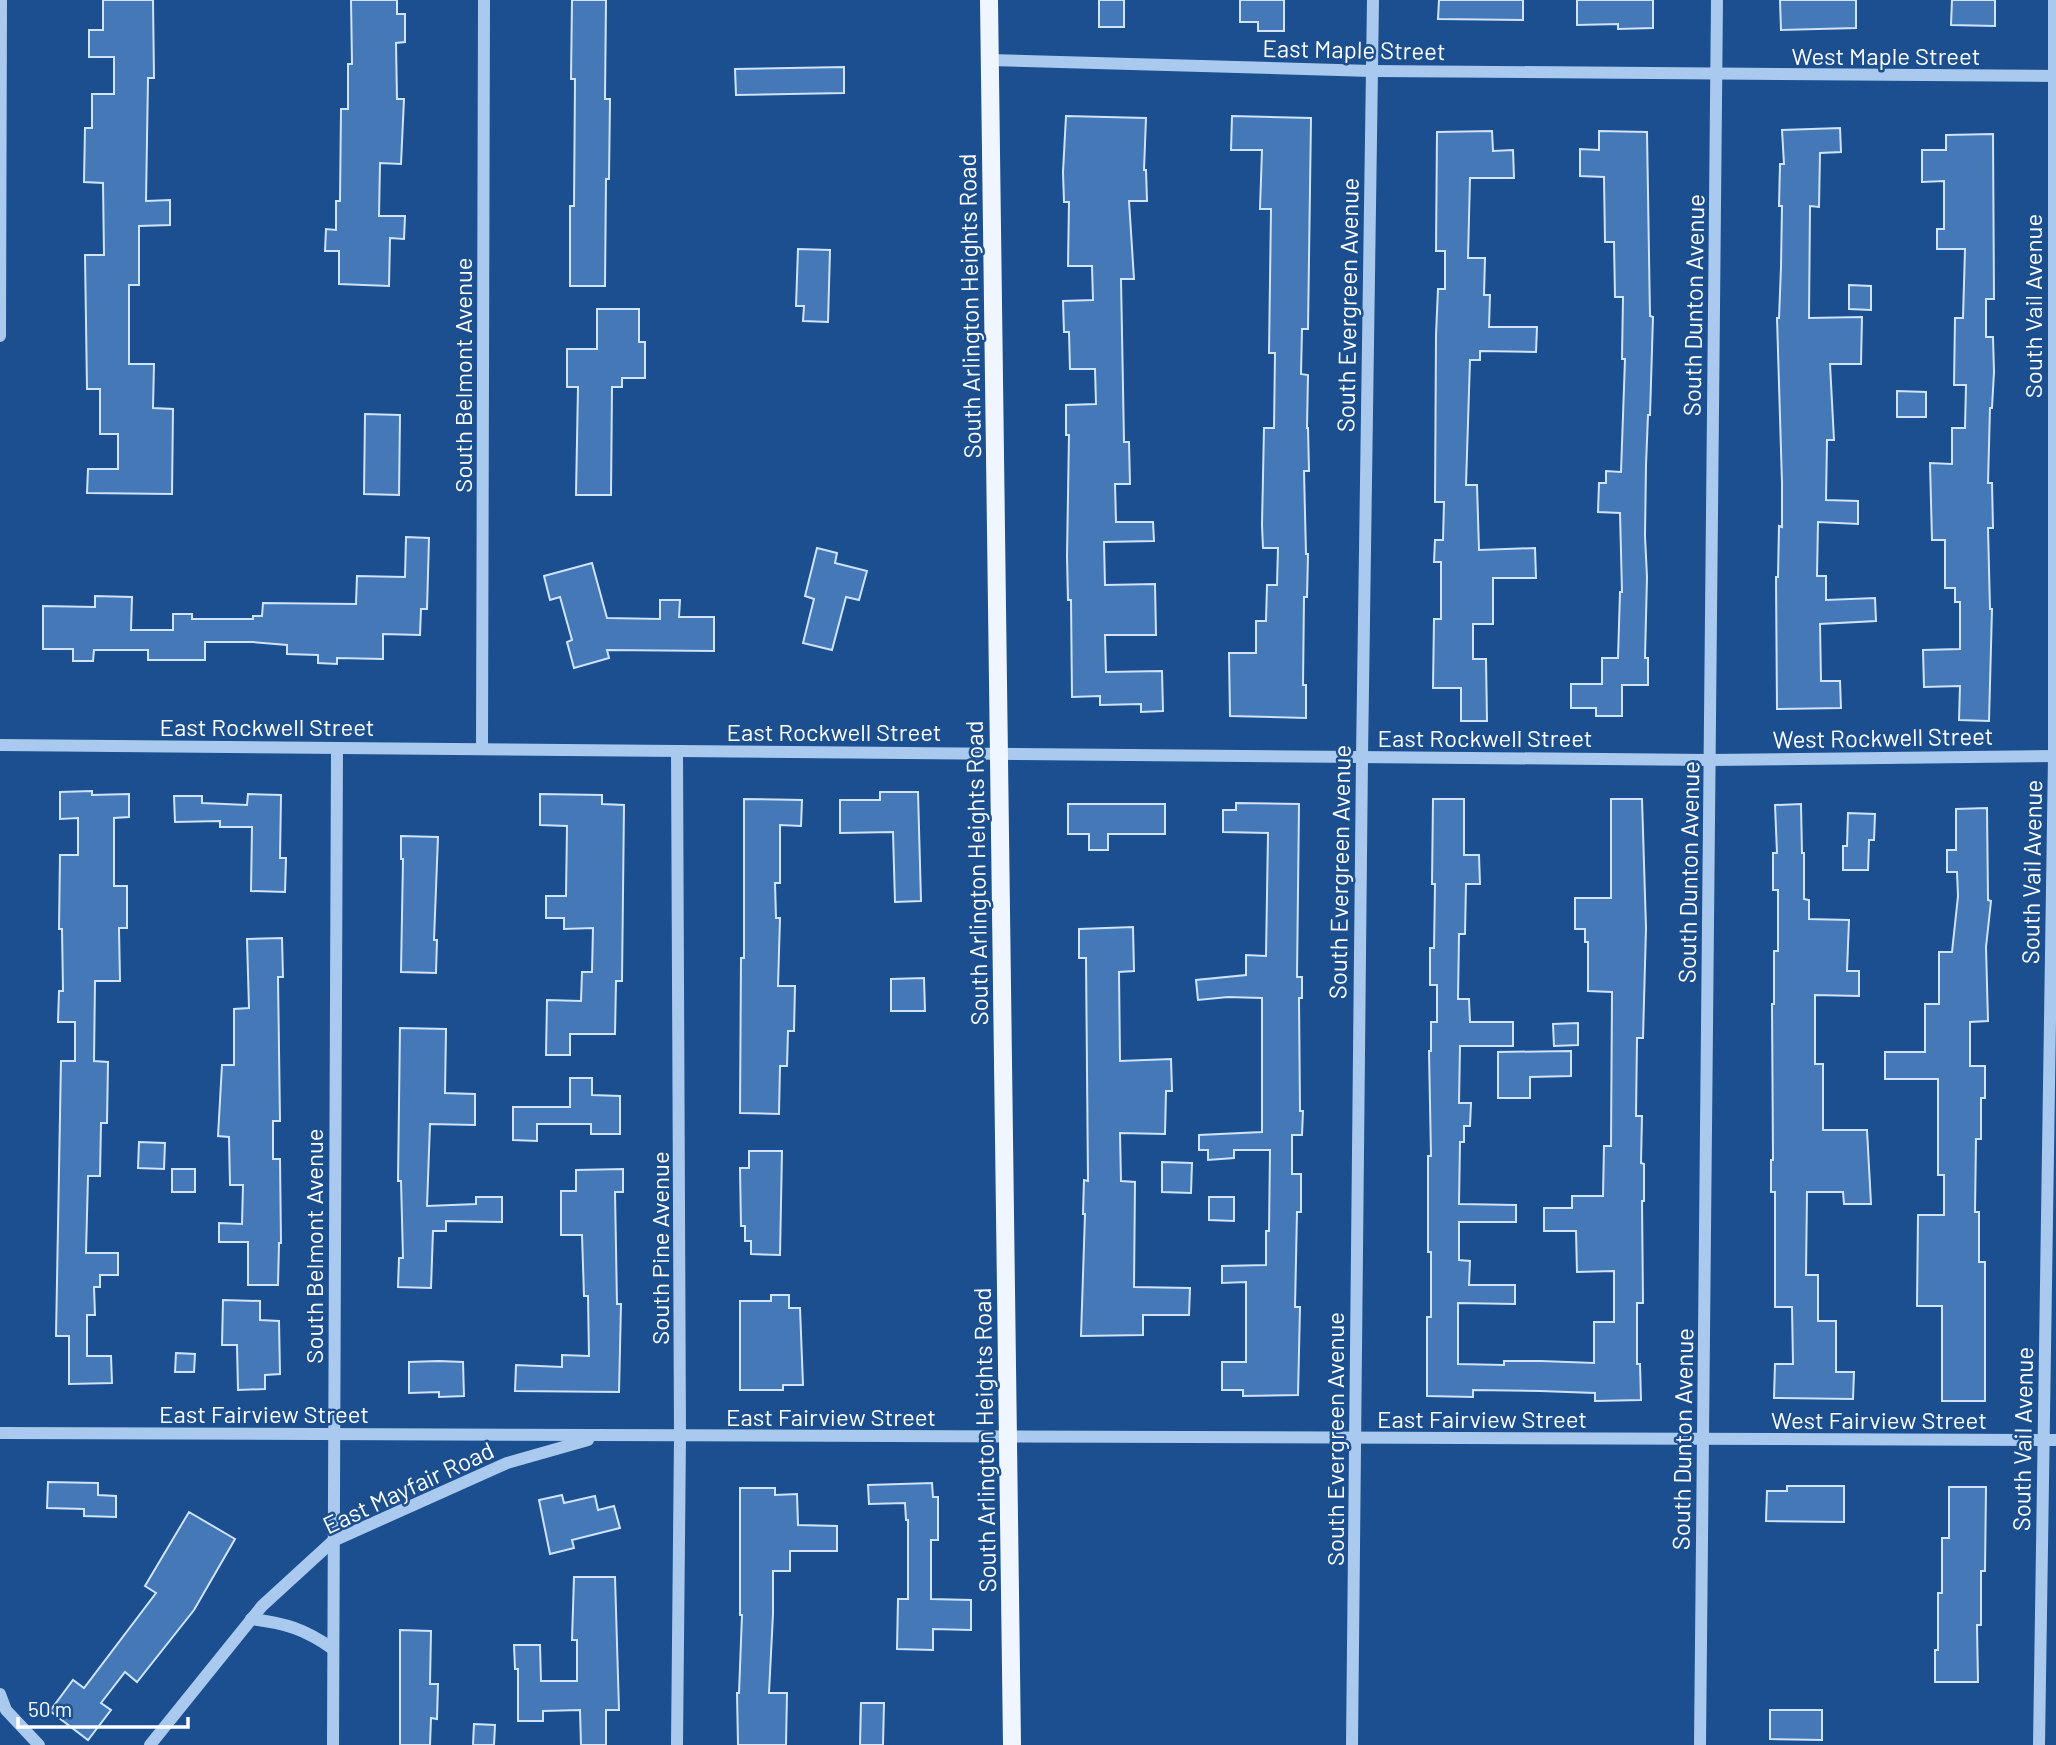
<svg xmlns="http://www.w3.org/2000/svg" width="2056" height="1745" font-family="Barlow,sans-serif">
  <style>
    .building { fill: #4478b7; stroke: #cfe3fa; stroke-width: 2 }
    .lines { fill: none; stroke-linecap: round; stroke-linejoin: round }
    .minor { stroke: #a9c9ee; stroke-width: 12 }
    .major { stroke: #f0f6ff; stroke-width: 18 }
    .labels { text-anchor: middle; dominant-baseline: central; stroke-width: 5; stroke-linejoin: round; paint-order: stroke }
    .street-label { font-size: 24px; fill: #fff; stroke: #1b4f8f }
  </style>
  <rect width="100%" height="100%" fill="#1b4f8f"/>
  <g class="building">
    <polygon points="103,0 153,0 154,78 148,78 146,201 170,200 170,225 139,226 139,285 129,285 129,364 154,364 153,408 173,409 172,494 87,493 88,469 118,469 118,434 100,434 100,389 87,389 85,255 104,255 103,183 84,182 85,128 92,128 92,94 114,94 114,57 89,57 89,30 103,30"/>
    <polygon points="351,0 397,0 397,14 405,14 405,42 396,43 397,99 404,99 401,164 380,163 379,216 405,216 404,239 390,238 389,286 339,284 339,251 325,251 326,229 336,230 336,201 340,201 341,109 348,109 348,64 352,64"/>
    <polygon points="572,0 606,0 605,99 610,99 609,179 606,179 605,286 570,286 570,206 574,206 575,79 571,79"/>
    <rect x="1099" y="0" width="25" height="27"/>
    <polygon points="1240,0 1284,0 1284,31 1258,31 1258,22 1240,22"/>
    <polygon points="1439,0 1523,0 1523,20 1438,19"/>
    <polygon points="1577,0 1653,0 1653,28 1618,29 1618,24 1577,25"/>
    <polygon points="1780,0 1856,0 1856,28 1781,30"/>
    <polygon points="1952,0 1995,0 1995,26 1951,25"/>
    <polygon points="844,67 844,93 736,95 735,69"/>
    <polygon points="1066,116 1146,118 1144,170 1146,170 1147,201 1129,201 1134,279 1121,279 1124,442 1129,442 1130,484 1115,484 1116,522 1153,522 1154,541 1104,542 1105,585 1155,584 1156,635 1105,635 1106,672 1162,671 1163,711 1141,712 1141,704 1100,705 1100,696 1072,697 1071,600 1068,600 1067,556 1069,435 1066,435 1066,405 1096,404 1095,369 1070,369 1069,332 1064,332 1063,301 1093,300 1092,266 1068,266 1069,202 1064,202 1063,172"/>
    <polygon points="1232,116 1311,118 1308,329 1302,329 1301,374 1308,375 1307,428 1308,428 1309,471 1304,471 1306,554 1308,554 1307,597 1304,597 1303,685 1306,685 1306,718 1230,716 1229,653 1256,653 1256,621 1266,621 1267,585 1277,585 1278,548 1263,548 1262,525 1264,428 1274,428 1275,353 1269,353 1271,209 1260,209 1262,150 1231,150"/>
    <polygon points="1840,128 1841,152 1820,153 1819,207 1810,206 1809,318 1862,317 1861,364 1830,364 1834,440 1827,440 1826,500 1858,501 1858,524 1818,522 1817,576 1826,576 1826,600 1875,598 1876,621 1820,624 1821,681 1840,681 1841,708 1777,709 1776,577 1778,577 1779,526 1782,527 1782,483 1777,318 1779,318 1781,267 1782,206 1779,206 1780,164 1784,164 1782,130"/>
    <polygon points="1492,131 1493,151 1513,150 1514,178 1470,178 1468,258 1485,258 1484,295 1490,295 1489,327 1537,327 1536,352 1480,351 1480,360 1470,360 1466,485 1477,485 1479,550 1535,548 1536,578 1493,578 1493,624 1473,624 1473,659 1486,659 1487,721 1461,721 1461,688 1433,688 1434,619 1441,619 1441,562 1434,562 1435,540 1443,540 1444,502 1435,502 1436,335 1438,289 1445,289 1445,251 1436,251 1437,132"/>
    <polygon points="1599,131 1647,132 1650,316 1653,317 1650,415 1648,415 1646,465 1645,536 1647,577 1645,658 1648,658 1648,685 1622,685 1622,716 1596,716 1596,708 1571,708 1571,684 1602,684 1602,658 1618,658 1620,592 1622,592 1620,513 1598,512 1599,483 1606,483 1606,471 1621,472 1625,359 1622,359 1623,297 1615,297 1614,242 1605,242 1604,177 1580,176 1580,149 1599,150"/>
    <polygon points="1993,134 1994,299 1986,299 1986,337 1993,337 1994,372 1992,408 1990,408 1988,483 1992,483 1993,528 1988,528 1990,609 1992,609 1989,721 1959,720 1960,686 1924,687 1923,650 1960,649 1960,602 1955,602 1955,588 1945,588 1945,540 1932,540 1930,463 1952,464 1952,428 1965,428 1966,385 1954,385 1955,318 1963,318 1965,249 1937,249 1937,229 1944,229 1944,181 1922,182 1922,150 1946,150 1946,135"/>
    <polygon points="798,249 830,250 828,322 803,321 804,306 796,306"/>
    <polygon points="1849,285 1871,286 1871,310 1849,309"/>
    <polygon points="597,309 639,309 639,342 645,342 645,378 622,378 622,387 612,387 611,495 576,495 578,387 567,387 567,349 597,349"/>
    <polygon points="1897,391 1926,392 1926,417 1897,417"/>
    <polygon points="365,414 400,415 399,495 364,494"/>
    <polygon points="406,537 429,538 427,609 421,609 420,635 383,634 383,659 337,658 337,664 318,663 318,655 287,654 287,645 252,642 205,642 205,660 148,660 148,650 94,650 93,661 73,661 73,649 43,649 43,606 95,607 95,596 132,597 131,630 173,630 173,614 192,614 192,619 253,619 253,616 262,616 263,603 356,604 357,576 405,577"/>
    <polygon points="817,548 837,553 835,563 867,571 859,600 846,597 832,650 803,643 814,599 805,596"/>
    <polygon points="592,563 607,618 660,619 660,600 680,600 679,617 714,617 714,651 607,650 609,658 574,668 567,642 572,640 560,597 550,600 544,576"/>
    <polygon points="92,791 92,795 129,794 129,817 114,818 114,886 127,886 127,928 119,928 120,981 95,981 94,1061 108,1062 107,1123 101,1123 100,1176 88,1176 86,1253 118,1253 118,1275 100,1275 100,1287 94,1287 95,1315 87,1315 87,1356 111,1356 112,1383 69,1384 69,1336 56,1336 61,1061 75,1061 75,1022 58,1022 59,991 63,991 62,929 59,929 60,855 78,855 78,818 60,819 60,792"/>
    <polygon points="880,792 918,792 921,901 895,902 893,832 840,833 840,800 880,800"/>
    <polygon points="248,794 281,795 280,858 286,858 285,892 251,891 252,827 220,827 220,821 175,822 174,796 202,796 202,803 247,805"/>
    <polygon points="540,794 602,795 602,804 624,805 622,981 616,981 615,1034 570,1034 570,1055 546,1055 547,1000 581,1001 582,972 592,972 593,928 564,929 564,918 546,918 546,896 566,896 567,826 540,825"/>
    <polygon points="744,799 802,800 801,826 780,825 780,883 775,883 776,918 780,918 778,986 795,986 794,1031 788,1031 787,1066 780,1066 779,1114 740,1113 741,958 744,958"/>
    <polygon points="1433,799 1464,799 1464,855 1479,855 1480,884 1466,884 1465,934 1459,934 1458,999 1469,999 1470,1022 1513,1022 1513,1046 1460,1046 1459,1103 1471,1103 1470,1126 1464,1126 1464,1142 1460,1142 1459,1204 1516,1205 1516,1222 1459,1222 1459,1260 1470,1261 1469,1285 1515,1285 1515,1304 1458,1303 1458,1364 1504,1365 1504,1361 1541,1361 1594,1363 1594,1322 1614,1322 1614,1271 1577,1272 1576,1231 1544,1231 1544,1208 1572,1208 1572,1196 1603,1196 1604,1146 1611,1146 1612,992 1588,991 1588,942 1585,942 1585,929 1575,929 1575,898 1611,898 1611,799 1642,799 1646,928 1643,1038 1637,1038 1636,1116 1642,1116 1641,1163 1644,1164 1644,1201 1642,1201 1643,1303 1637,1303 1637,1364 1640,1364 1641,1400 1595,1401 1595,1393 1540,1391 1473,1390 1473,1397 1427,1396 1427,1317 1431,1317 1431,1252 1428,1252 1428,1156 1431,1156 1429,1051 1431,1051 1431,1022 1437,1022 1437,985 1430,985 1430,948 1434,948 1435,884 1432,884"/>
    <polygon points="1236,803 1299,804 1297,977 1302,977 1302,998 1299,998 1300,1111 1303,1111 1302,1135 1292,1135 1292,1174 1301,1174 1301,1212 1297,1212 1295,1307 1300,1307 1298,1395 1243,1396 1243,1390 1222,1390 1222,1362 1246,1362 1246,1282 1222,1283 1222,1266 1266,1265 1266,1231 1269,1231 1270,1150 1234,1150 1234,1158 1208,1160 1208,1150 1199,1150 1199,1135 1262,1132 1262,998 1228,997 1198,1000 1196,980 1246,975 1246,955 1266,956 1268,833 1223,832 1223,810 1236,810"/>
    <polygon points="1068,804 1165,804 1165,834 1108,834 1108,850 1089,850 1089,834 1068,834"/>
    <polygon points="1801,804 1802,853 1804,853 1804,899 1809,900 1809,919 1849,920 1847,971 1859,971 1859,996 1815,995 1815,1064 1823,1064 1823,1130 1867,1130 1871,1204 1844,1204 1843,1192 1807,1192 1806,1275 1818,1275 1818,1321 1836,1321 1836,1372 1854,1372 1853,1399 1774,1398 1775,1364 1793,1364 1792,1307 1775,1307 1775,1192 1771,1192 1771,1160 1773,1160 1772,1004 1774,1004 1774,951 1778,951 1778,890 1773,890 1773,853 1777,853 1775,805"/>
    <polygon points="1987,808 1988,900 1991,901 1986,947 1988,1021 1970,1022 1970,1066 1985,1066 1985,1098 1981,1098 1981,1139 1976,1139 1975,1212 1979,1212 1979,1262 1985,1262 1985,1401 1942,1401 1942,1306 1917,1306 1918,1215 1944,1215 1944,1175 1938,1175 1938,1079 1885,1079 1885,1052 1925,1052 1925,1004 1939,1004 1939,952 1952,952 1958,896 1957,872 1947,872 1947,850 1956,850 1956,809"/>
    <polygon points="1848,813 1875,814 1874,840 1869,840 1868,870 1843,870 1843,846 1847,846"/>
    <polygon points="401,836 438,837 434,940 437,940 436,973 401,972 403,859 401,859"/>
    <polygon points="1133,927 1134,971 1119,972 1120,1061 1171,1059 1172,1091 1166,1091 1165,1134 1120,1133 1121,1181 1135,1182 1134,1287 1190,1288 1189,1315 1143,1315 1143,1335 1081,1336 1085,1214 1083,1214 1084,1180 1088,1181 1086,958 1079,958 1079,929"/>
    <polygon points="282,938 283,977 278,977 280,1121 273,1121 273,1159 280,1159 281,1243 279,1243 278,1285 248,1285 248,1242 219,1242 219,1223 242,1224 243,1185 230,1185 229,1137 218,1136 222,1065 234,1065 234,1009 249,1008 247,939"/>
    <polygon points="924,978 925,1011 891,1011 891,979"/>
    <polygon points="1578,1023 1578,1045 1554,1046 1553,1024"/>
    <polygon points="400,1028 446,1029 445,1093 475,1094 475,1125 430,1124 427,1206 476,1204 476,1197 502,1197 502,1222 446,1221 446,1231 433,1231 431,1288 398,1287 399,1258 403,1258 401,1181 398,1181"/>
    <polygon points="1571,1051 1571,1076 1530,1077 1530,1098 1498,1098 1498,1052"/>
    <polygon points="570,1078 592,1078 592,1095 620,1096 620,1134 591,1134 591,1124 537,1124 537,1141 513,1140 513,1107 570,1107"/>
    <polygon points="139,1142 165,1143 164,1169 138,1168"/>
    <polygon points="749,1151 782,1151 780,1255 751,1254 751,1241 745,1241 745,1226 741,1226 740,1168 749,1168"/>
    <polygon points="1162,1162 1192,1163 1191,1193 1162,1192"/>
    <rect x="172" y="1169" width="23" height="23"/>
    <polygon points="623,1169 623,1192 615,1192 617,1304 621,1304 619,1392 515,1391 516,1365 562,1367 562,1355 589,1356 588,1296 584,1296 582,1235 561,1235 561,1191 576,1191 576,1170"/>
    <polygon points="1209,1197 1234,1197 1234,1221 1209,1220"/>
    <polygon points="771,1295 789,1295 789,1308 800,1308 803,1385 783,1385 783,1390 740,1390 740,1301 771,1301"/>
    <polygon points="223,1300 260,1301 260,1320 279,1321 280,1374 265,1375 265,1389 238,1390 237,1345 222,1345"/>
    <polygon points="176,1353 195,1354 194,1372 175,1372"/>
    <polygon points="439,1361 463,1362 464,1396 439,1397 439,1392 409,1393 409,1362"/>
    <polygon points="48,1482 98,1483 98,1495 116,1496 116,1517 84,1516 84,1509 47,1508"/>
    <polygon points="932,1483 933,1497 938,1497 938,1540 931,1540 931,1599 971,1600 971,1630 933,1629 933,1650 897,1649 898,1599 908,1599 908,1520 906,1520 905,1503 869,1504 868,1485"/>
    <polygon points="1787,1486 1844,1486 1844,1522 1766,1521 1767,1491 1787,1491"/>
    <polygon points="1949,1487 1986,1487 1985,1571 1981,1571 1981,1625 1977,1625 1978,1682 1935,1682 1935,1650 1938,1650 1938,1593 1942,1593 1942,1538 1949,1538"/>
    <polygon points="740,1488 775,1488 775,1495 797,1494 798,1525 837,1526 837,1551 790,1551 790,1571 773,1571 773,1614 769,1693 787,1693 786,1745 738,1745 737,1693 739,1693 742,1615 740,1615"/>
    <polygon points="562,1495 564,1503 595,1496 598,1510 614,1506 620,1528 572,1540 574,1548 550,1554 539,1500"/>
    <polygon points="189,1512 235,1539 194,1610 137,1682 125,1672 101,1703 111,1710 88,1740 50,1711 73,1680 84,1688 156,1593 145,1586"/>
    <polygon points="574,1577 615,1577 619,1710 606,1710 606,1745 581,1745 580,1710 543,1711 543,1721 518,1721 518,1669 515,1669 514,1645 540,1645 541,1681 577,1681 577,1640 572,1640"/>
    <polygon points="400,1630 431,1631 430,1684 438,1684 437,1719 431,1718 430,1745 400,1745"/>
    <polygon points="861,1703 884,1703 883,1745 860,1745"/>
    <polygon points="1770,1710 1822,1710 1822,1740 1770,1739"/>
    <polygon points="474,1724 495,1725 494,1745 473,1745"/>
  </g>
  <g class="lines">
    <g class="minor">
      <polyline points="990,60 1372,71 2056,76"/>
      <polyline points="0,336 1,0"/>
      <polyline points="0,745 1710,760 2056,756"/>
      <polyline points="482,749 484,0"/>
      <polyline points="0,1433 2056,1440"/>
      <path d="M251,1619c34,4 54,10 82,30"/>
      <polyline points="0,1694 6,1710 39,1745"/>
      <polyline points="150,1745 262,1606 333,1541 507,1463 588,1440"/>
      <polyline points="333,1745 337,748"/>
      <polyline points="677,1745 680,1436 677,751"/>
      <polyline points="1352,1745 1362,757 1373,0"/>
      <polyline points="1700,1745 1717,0"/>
      <polyline points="2039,1745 2054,756 2054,0"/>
    </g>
    <polyline class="major" points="989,0 1012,1745"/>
  </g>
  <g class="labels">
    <g class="street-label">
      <text transform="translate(1354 49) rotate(1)">East Maple Street</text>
      <text x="1886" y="55">West Maple Street</text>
      <text transform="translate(1347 305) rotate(-89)">South Evergreen Avenue</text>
      <text transform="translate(1693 305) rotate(-89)">South Dunton Avenue</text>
      <text transform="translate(969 306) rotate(-91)">South Arlington Heights Road</text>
      <text transform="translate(2032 306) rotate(-90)">South Vail Avenue</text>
      <text transform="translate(462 375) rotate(-90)">South Belmont Avenue</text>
      <text x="267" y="726">East Rockwell Street</text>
      <text x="834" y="731">East Rockwell Street</text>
      <text x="1485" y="737">East Rockwell Street</text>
      <text transform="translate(1883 737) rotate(-1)">West Rockwell Street</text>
      <text transform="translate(1339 872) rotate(-89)">South Evergreen Avenue</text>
      <text transform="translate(1688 872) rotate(-89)">South Dunton Avenue</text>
      <text transform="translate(2031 872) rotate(-89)">South Vail Avenue</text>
      <text transform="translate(976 873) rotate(-91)">South Arlington Heights Road</text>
      <text transform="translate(313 1246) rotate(-90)">South Belmont Avenue</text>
      <text transform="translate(659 1248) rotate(-90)">South Pine Avenue</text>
      <text x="264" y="1413">East Fairview Street</text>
      <text x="831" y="1416">East Fairview Street</text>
      <text x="1482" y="1418">East Fairview Street</text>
      <text x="1879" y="1419">West Fairview Street</text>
      <text transform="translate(1334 1439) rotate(-90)">South Evergreen Avenue</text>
      <text transform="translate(1682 1439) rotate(-89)">South Dunton Avenue</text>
      <text transform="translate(2022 1439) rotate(-89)">South Vail Avenue</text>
      <text transform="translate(984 1440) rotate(-91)">South Arlington Heights Road</text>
      <text transform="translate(408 1487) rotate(-25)">East Mayfair Road</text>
    </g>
  </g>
  <path d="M18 1717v10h170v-10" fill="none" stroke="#ffffff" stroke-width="3.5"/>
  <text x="28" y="1717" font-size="21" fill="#ffffff" stroke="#1b4f8f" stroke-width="5" paint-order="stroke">50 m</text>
</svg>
